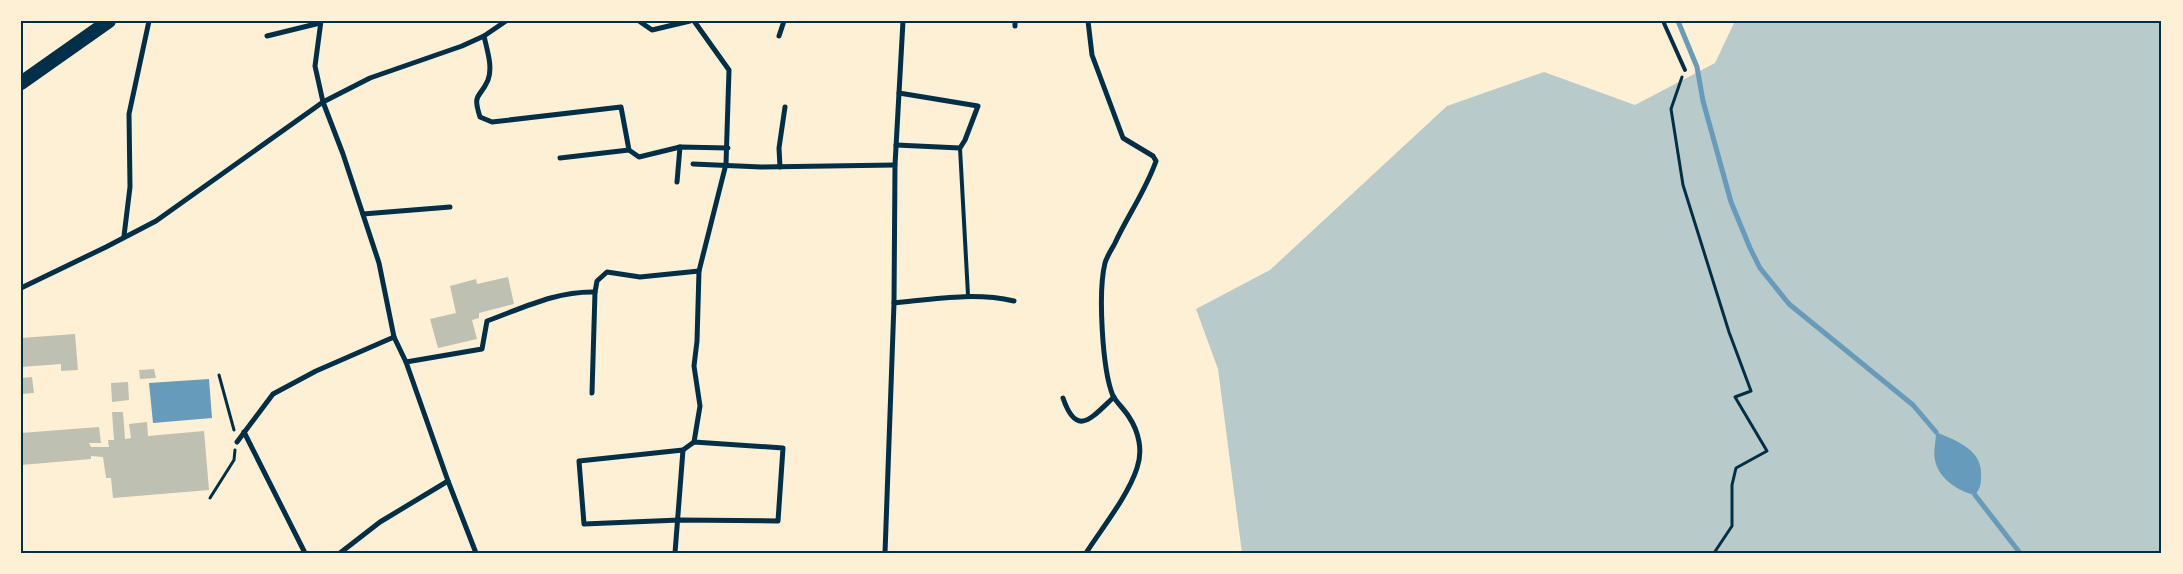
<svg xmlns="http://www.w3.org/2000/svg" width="2183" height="574" font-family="Overpass,sans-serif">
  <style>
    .green { fill: #b9caca }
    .water { fill: #669bbc }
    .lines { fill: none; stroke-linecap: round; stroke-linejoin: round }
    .stream { stroke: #669bbc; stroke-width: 5 }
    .building { fill: #bec0b2 }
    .path { stroke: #003049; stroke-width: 3 }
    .service { stroke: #003049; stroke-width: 4 }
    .minor { stroke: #003049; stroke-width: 5 }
    .trunk { stroke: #003049; stroke-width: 14 }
    .neatline { fill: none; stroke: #003049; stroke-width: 2 }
  </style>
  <rect width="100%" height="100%" fill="#fdf0d5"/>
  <polygon class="green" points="1735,21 2162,21 2162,553 1242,553 1218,369 1196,309 1270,270 1447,106 1544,72 1635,105 1715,63"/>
  <g class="water">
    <polygon points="209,379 212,418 153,423 149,383"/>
    <path d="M1936,432c21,9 48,18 45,46 0,7 -1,11 -6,17 -16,-3 -37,-17 -40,-35 -2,-8 1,-19 1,-28z"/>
  </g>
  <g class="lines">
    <g class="stream">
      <polyline points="1678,21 1697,67 1703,101 1731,202 1750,248 1760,268 1789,304 1913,405 1936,432"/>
      <polyline points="1975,495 2020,553"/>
    </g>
  </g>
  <g class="building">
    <polygon points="508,277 514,304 479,313 479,318 472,320 477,339 438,348 430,319 456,313 450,286 476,279 477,284"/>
    <polygon points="75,334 78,370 61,371 61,364 21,367 21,338"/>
    <polygon points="154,369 156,378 140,379 139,370"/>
    <polygon points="32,377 34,393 21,394 21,378"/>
    <polygon points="128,382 129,400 112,402 111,383"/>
    <polygon points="112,412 123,412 125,439 131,438 129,424 147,422 148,436 204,431 209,490 113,498 111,478 106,478 103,457 91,456 91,459 21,465 21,433 99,427 101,443 89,443 91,447 109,447 108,440 114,440"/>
  </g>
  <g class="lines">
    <g class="path">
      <polyline points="1682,77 1671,109 1683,185 1729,332 1751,391 1735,397 1767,451 1736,468 1732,485 1732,526 1714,553"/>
      <polyline points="219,375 234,430"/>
      <polyline points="210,498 234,460 235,450"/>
    </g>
    <g class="service">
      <polyline points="1663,21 1685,70"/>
      <polyline points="960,148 968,295"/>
    </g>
    <g class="minor">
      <polyline points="321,21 315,66 323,102 343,154 379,263 394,337 406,362 448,481 476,553"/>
      <polyline points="639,21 652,30 690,21"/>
      <polyline points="694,21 729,70 726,164 699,271 697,341 694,366 700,406 694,442"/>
      <polyline points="1015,26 1015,21"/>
      <polyline points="267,36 320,23"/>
      <path d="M484,36c3,14 9,31 4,44 -8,19 -16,12 -8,37l12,5 129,-15 8,43 10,7 41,-10 48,1"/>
      <polyline points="779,36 784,21"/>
      <polyline points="896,145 960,148 965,140 978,106 899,93"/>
      <polyline points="560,158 629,150"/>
      <polyline points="693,164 761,167 895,165"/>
      <polyline points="780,167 779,148 785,107"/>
      <polyline points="677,182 680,147"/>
      <polyline points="363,214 450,207"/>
      <polyline points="124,236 130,187 129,114 149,21"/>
      <polyline points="21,288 106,247 156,221 323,102 370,78 462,46 484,36 506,21"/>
      <path d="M894,303c41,-4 80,-11 120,-2"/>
      <path d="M406,362l76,-13 5,-28c36,-13 69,-30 108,-29l2,-11 10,-9 33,5 59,-6"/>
      <polyline points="592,393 595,292"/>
      <path d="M1063,398c14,41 29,19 51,-1"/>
      <polyline points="244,432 305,553"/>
      <polyline points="237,442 273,394 316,371 394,337"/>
      <polygon points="694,442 783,448 778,521 679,520 584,524 579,461 683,450"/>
      <polyline points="340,553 380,522 448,481"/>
      <polyline points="675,553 683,450"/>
      <polyline points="885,553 894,303 895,165 903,21"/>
      <path d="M1086,553c16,-25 42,-57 51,-85 6,-17 2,-36 -8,-51 -4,-7 -12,-14 -16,-21 -11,-27 -15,-105 -8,-133 2,-7 7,-14 10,-20 13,-28 31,-53 41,-82l-3,-5 -30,-18 -31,-83 -4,-34"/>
    </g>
    <polyline class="trunk" points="21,83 109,21"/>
  </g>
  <rect width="2183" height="574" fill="none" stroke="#fdf0d5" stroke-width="45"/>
  <rect x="22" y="22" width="2138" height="530" class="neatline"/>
</svg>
